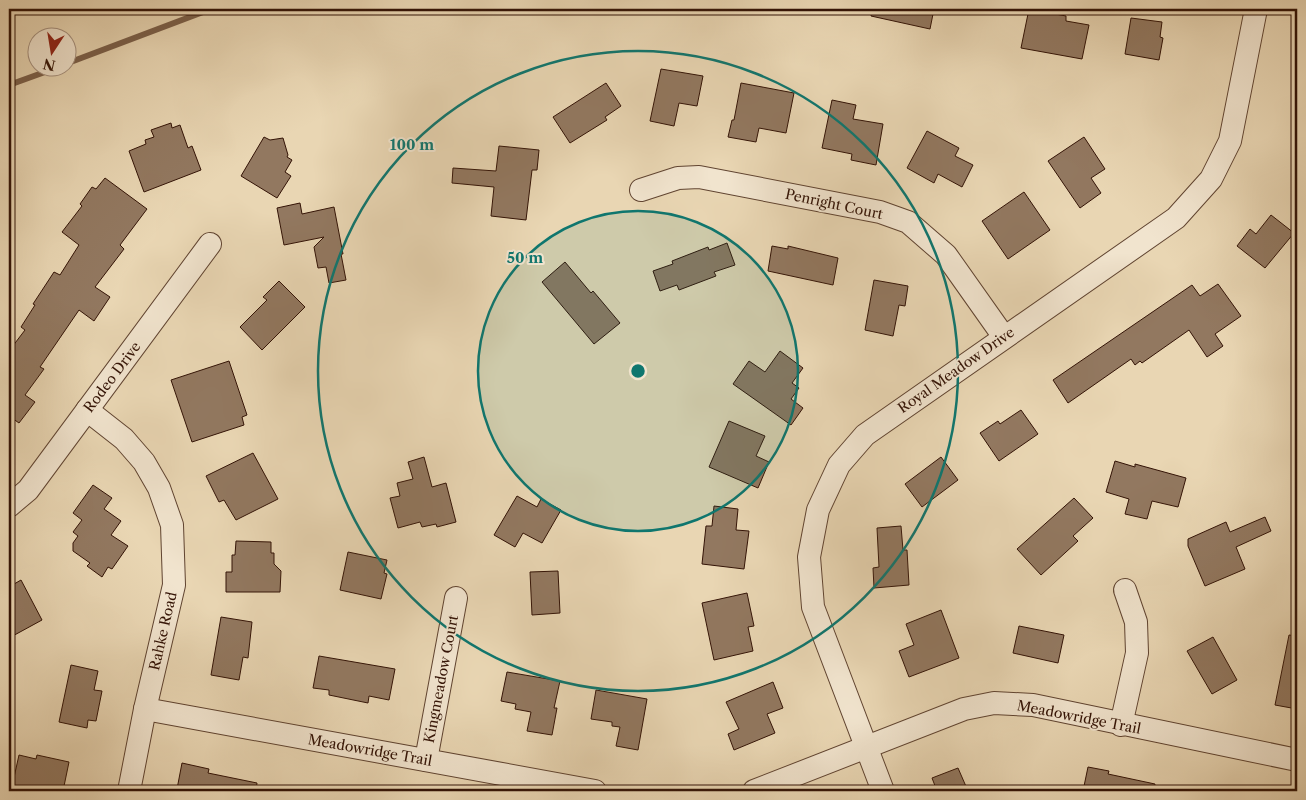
<svg xmlns="http://www.w3.org/2000/svg" width="1306" height="800" font-family="'Libre Caslon Text',serif">
  <style>
    .lines { fill: none; stroke-linecap: round; stroke-linejoin: round }
    .stream { stroke: #7b604a; stroke-width: 6 }
    .building { fill: #927860; stroke: #331306 }
    .street-casing { stroke: #604431; stroke-width: 24 }
    .street { stroke: #f1e4ce; stroke-width: 22 }
    .ring { fill: none; stroke: #0f766e; stroke-width: 2.5 }
    .labels { text-anchor: middle; dominant-baseline: central; stroke-width: 4; stroke-linejoin: round; paint-order: stroke }
    .street-label { font-size: 14px; fill: #331306; stroke: #f1e4ce }
    .centre { fill: #0f766e; stroke: #f1e4ce; stroke-width: 2.5 }
    .ring-label { font-size: 15px; text-anchor: middle; font-weight: bold; fill: #0f766e; stroke: #f1e4ce; stroke-width: 4; stroke-linejoin: round; paint-order: stroke }
  </style>
  <rect width="100%" height="100%" fill="#e9d6b3"/>
  <filter id="stains"><feTurbulence type="fractalNoise" baseFrequency=".004" numOctaves="4"/><feColorMatrix values="0 0 0 0 .2 0 0 0 0 .09 0 0 0 0 .02 0 0 0 .5 -.17"/></filter>
  <radialGradient id="worn" r=".72"><stop offset=".6" stop-color="#630" stop-opacity="0"/><stop offset="1" stop-color="#630" stop-opacity=".3"/></radialGradient>
  <g class="lines">
    <g class="stream">
      <polyline points="68,63 211,9"/>
      <polyline points="9,85 56,68"/>
    </g>
  </g>
  <g class="building">
    <polygon points="872,9 934,9 930,29 871,16"/>
    <polygon points="1029,9 1066,16 1066,21 1089,25 1082,59 1021,48"/>
    <polygon points="1131,18 1162,22 1160,37 1163,38 1159,60 1125,54"/>
    <polygon points="661,69 703,76 697,106 679,103 674,126 650,121"/>
    <polygon points="606,83 621,106 605,117 607,120 570,143 553,117"/>
    <polygon points="741,83 794,93 786,133 759,128 756,142 728,137 732,120 734,120"/>
    <polygon points="832,100 856,105 853,119 883,124 876,165 851,160 852,154 822,148"/>
    <polygon points="171,123 172,128 180,125 188,148 192,146 201,170 144,192 129,151 146,144 145,140 154,137 151,130"/>
    <polygon points="927,131 959,148 955,156 973,165 962,187 938,174 934,183 907,168"/>
    <polygon points="264,137 270,140 283,138 288,155 287,157 292,160 285,172 291,176 277,198 241,176"/>
    <polygon points="1084,137 1105,169 1091,178 1101,193 1080,208 1048,161"/>
    <polygon points="499,146 539,150 537,170 532,170 526,220 491,216 494,187 452,183 453,168 496,171"/>
    <polygon points="105,178 147,209 120,245 124,249 95,287 110,297 94,321 79,310 40,367 44,369 25,395 35,402 19,423 9,416 9,351 25,330 21,327 35,305 33,304 54,272 60,275 79,245 62,232 82,206 80,204 92,187 96,189"/>
    <polygon points="1024,192 1050,230 1008,259 982,221"/>
    <polygon points="300,203 302,214 334,207 343,254 341,254 346,280 329,283 326,267 318,268 314,247 324,237 284,245 277,208"/>
    <polygon points="1271,215 1294,233 1265,268 1237,246 1250,229 1256,234"/>
    <polygon points="727,243 735,265 714,272 716,276 679,290 677,285 660,291 653,271 673,264 672,261 708,247 709,250"/>
    <polygon points="772,246 788,249 788,246 838,258 833,285 768,271"/>
    <polygon points="565,262 591,293 593,291 620,323 594,344 542,282"/>
    <polygon points="874,280 908,286 905,306 899,305 893,336 865,330"/>
    <polygon points="279,281 305,307 262,350 240,327 267,300 263,297"/>
    <polygon points="1218,284 1241,316 1215,334 1223,346 1207,357 1189,330 1142,363 1140,361 1135,365 1131,359 1068,403 1053,380 1192,285 1200,296"/>
    <polygon points="780,351 803,368 792,383 799,388 791,399 803,408 791,425 733,384 749,361 765,372"/>
    <polygon points="229,361 247,415 242,417 244,425 192,442 171,380"/>
    <polygon points="1021,410 1038,434 999,461 980,433 998,421 1000,424"/>
    <polygon points="729,421 765,436 756,456 769,462 758,488 709,467"/>
    <polygon points="253,453 278,499 236,520 224,500 219,502 206,476"/>
    <polygon points="424,457 432,487 446,483 456,522 437,527 436,524 422,527 420,522 398,528 390,498 400,496 397,483 413,479 408,462"/>
    <polygon points="941,457 958,480 922,507 905,484"/>
    <polygon points="1115,461 1135,467 1135,464 1186,478 1178,507 1152,501 1147,519 1125,514 1129,499 1106,492"/>
    <polygon points="93,485 112,498 104,509 121,521 111,535 128,546 112,569 108,567 102,577 87,566 90,563 73,551 73,543 78,536 73,532 82,520 73,513"/>
    <polygon points="517,496 537,507 541,499 561,510 542,543 523,533 515,547 494,535"/>
    <polygon points="1074,498 1093,518 1073,536 1078,541 1041,575 1017,549"/>
    <polygon points="714,506 738,509 736,530 749,531 744,569 702,564 706,526 712,526"/>
    <polygon points="1265,517 1271,531 1236,547 1245,569 1205,586 1188,546 1188,539 1226,522 1230,532"/>
    <polygon points="901,526 903,550 907,550 909,585 874,588 873,568 879,567 877,528"/>
    <polygon points="236,541 271,542 271,553 274,553 274,564 281,571 280,592 226,592 226,572 232,572 232,555 235,555"/>
    <polygon points="348,552 387,560 384,573 387,574 381,599 340,590"/>
    <polygon points="558,571 560,613 532,615 530,572"/>
    <polygon points="21,580 42,620 9,638 9,587"/>
    <polygon points="747,593 754,626 748,627 753,651 714,660 702,603"/>
    <polygon points="941,610 959,658 909,677 899,651 914,645 906,624"/>
    <polygon points="221,617 252,622 248,658 243,657 239,680 211,675"/>
    <polygon points="1019,626 1064,635 1058,663 1013,653"/>
    <polygon points="1289,635 1297,636 1297,709 1275,705"/>
    <polygon points="1213,637 1237,680 1212,694 1187,651"/>
    <polygon points="319,656 395,669 389,700 369,696 368,703 329,695 329,690 313,688"/>
    <polygon points="71,665 98,671 94,690 102,691 96,721 88,720 87,728 59,722"/>
    <polygon points="507,672 560,681 554,708 557,708 552,735 527,731 531,712 515,709 516,704 501,701"/>
    <polygon points="773,682 783,708 767,714 775,733 734,750 728,734 739,729 726,702"/>
    <polygon points="596,690 647,699 638,750 616,746 620,727 612,726 612,722 591,719"/>
    <polygon points="19,755 36,759 37,755 69,762 63,791 11,791"/>
    <polygon points="182,763 209,769 208,773 257,783 256,791 188,791 177,789"/>
    <polygon points="1088,767 1109,771 1108,774 1155,784 1154,791 1083,791"/>
    <polygon points="958,768 968,791 937,791 932,778"/>
  </g>
  <g class="lines">
    <g class="street-casing">
      <g id="street">
        <polyline points="641,190 678,178 699,177 880,212 908,222 946,255 1004,337"/>
        <polyline points="87,410 124,439 144,462 159,488 172,525 174,585 145,709 129,791"/>
        <polyline points="9,506 28,490 210,244"/>
        <polyline points="145,709 595,791"/>
        <polyline points="1121,725 1137,653 1136,622 1125,590"/>
        <polyline points="426,760 456,598"/>
        <polyline points="754,791 964,709 994,703 1033,705 1297,760"/>
        <polyline points="883,791 813,607 809,557 818,510 839,465 865,435 1176,218 1211,179 1230,141 1256,9"/>
      </g>
    </g>
    <use href="#street" class="street"/>
  </g>
  <circle cx="638" cy="371" r="160" fill="#0f766e" fill-opacity=".12"/>
  <g class="ring">
    <circle cx="638" cy="371" r="160"/>
    <circle cx="638" cy="371" r="320"/>
  </g>
  <g class="labels">
    <g class="street-label">
      <text transform="translate(834 204) rotate(12)">Penright Court</text>
      <text transform="translate(956 370) rotate(-35)">Royal Meadow Drive</text>
      <text transform="translate(112 377) rotate(-53)">Rodeo Drive</text>
      <text transform="translate(163 631) rotate(-77)">Rahke Road</text>
      <text transform="translate(441 679) rotate(-79)">Kingmeadow Court</text>
      <text transform="translate(1079 717) rotate(11)">Meadowridge Trail</text>
      <text transform="translate(370 750) rotate(10)">Meadowridge Trail</text>
    </g>
  </g>
  <circle cx="638" cy="371" r="8" class="centre"/>
  <g class="ring-label">
    <text x="412" y="150">100 m</text>
    <text x="525" y="263">50 m</text>
  </g>
  <rect width="1306" height="800" fill="none" stroke="#e9d6b3" stroke-width="30"/>
  <rect x="10" y="10" width="1286" height="780" fill="none" stroke="#331306" stroke-width="2.5"/>
  <rect x="15" y="15" width="1276" height="770" fill="none" stroke="#331306"/>
  <g transform="translate(52 52) rotate(192)"><circle r="24" fill="#f1e4ce" stroke="#a5907e"/>
  <path d="M0-4L9 19L0 12L-9 19Z" fill="#8f2418"/>
  <text y="-8" font-size="14" font-weight="bold" text-anchor="middle" fill="#331306">N</text>
  </g>
  <rect width="100%" height="100%" filter="url(#stains)"/>
  <rect width="100%" height="100%" fill="url(#worn)"/>
</svg>
